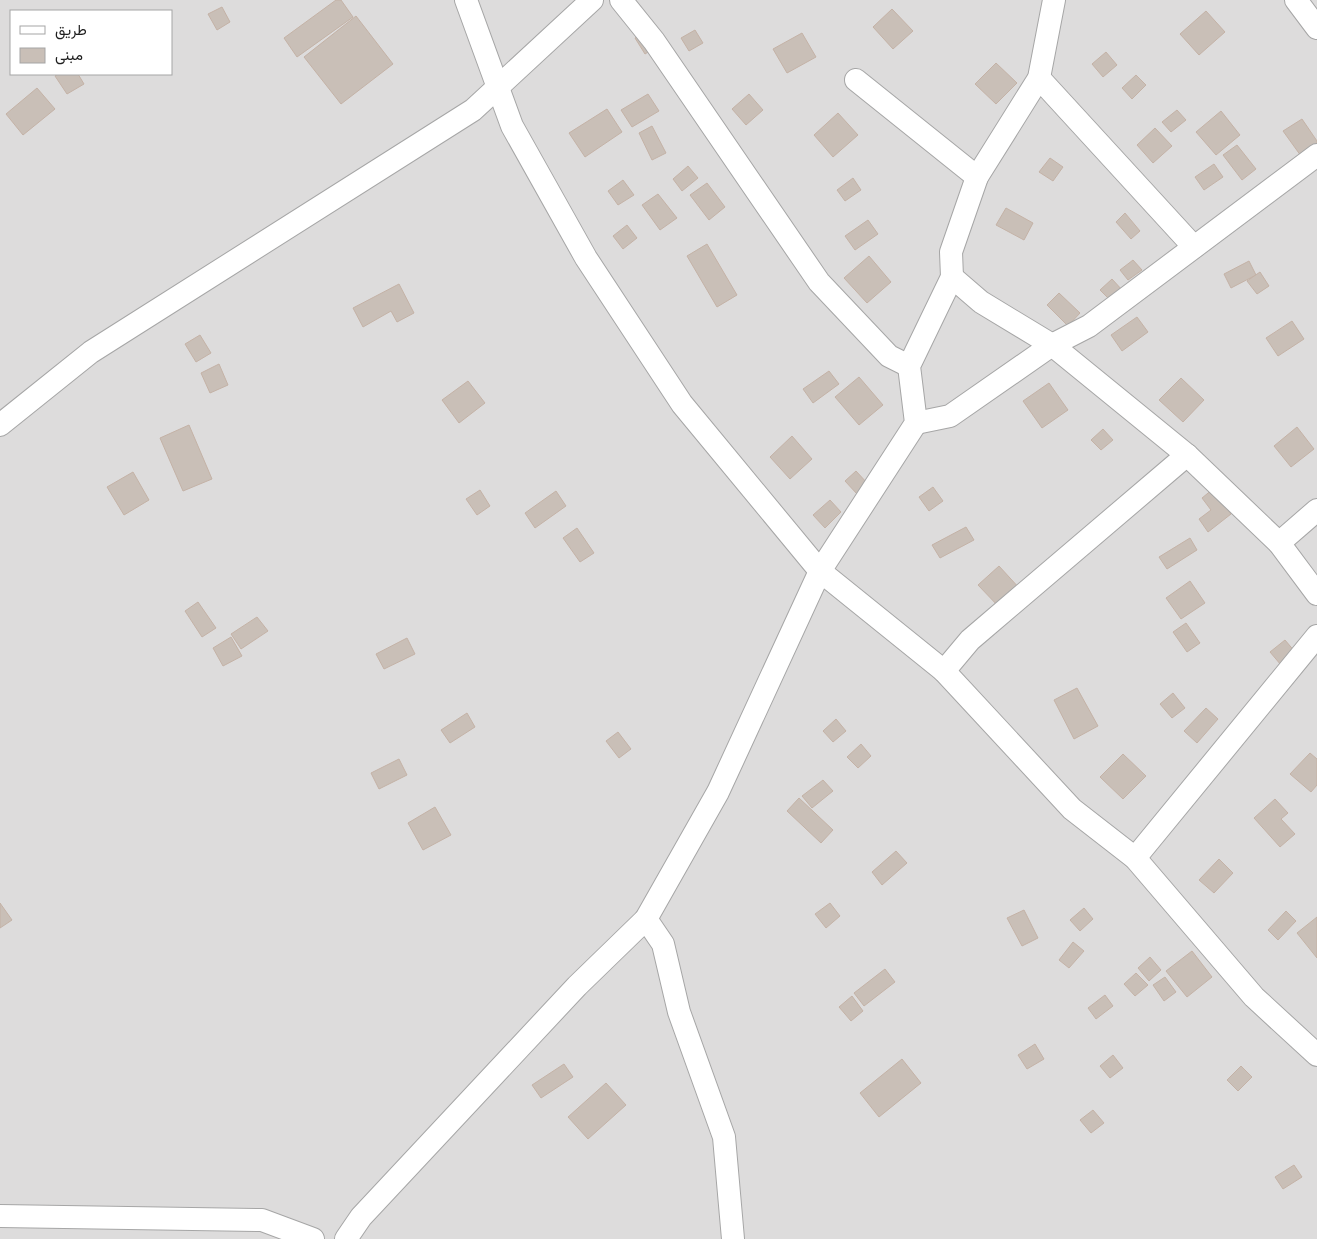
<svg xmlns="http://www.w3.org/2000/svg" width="1317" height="1239" font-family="'Golos Text',Vazirmatn,sans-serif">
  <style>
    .residential { fill: #dddcdc; fill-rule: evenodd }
    .building { fill: #c9bfb7; stroke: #c4b2a6 }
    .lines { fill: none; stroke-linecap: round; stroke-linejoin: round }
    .minor-casing { stroke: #a6a6a6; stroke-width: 24 }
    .minor { stroke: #fff; stroke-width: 22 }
  </style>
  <rect width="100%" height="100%" fill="#f1ede5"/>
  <path class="residential" d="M0,0h1317v1239h-1317zM11,11h160v63h-160z"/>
  <g class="building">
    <polygon points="336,0 341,0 353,17 297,57 284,38"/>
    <polygon points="222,7 230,22 217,30 208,14"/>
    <polygon points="892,9 913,31 893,49 873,27"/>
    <polygon points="1206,11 1225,32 1199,55 1180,34"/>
    <polygon points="356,16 393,64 341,104 304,57"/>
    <polygon points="649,29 659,45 645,54 635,38"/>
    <polygon points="695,30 703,43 689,51 681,38"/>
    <polygon points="802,33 816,57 787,73 773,49"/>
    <polygon points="1106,52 1117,65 1103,77 1092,64"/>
    <polygon points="996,63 1017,83 996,104 975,84"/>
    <polygon points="58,74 78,74 84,84 67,94 55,76"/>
    <polygon points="1136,75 1146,85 1132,99 1122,88"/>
    <polygon points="37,88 55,109 23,135 6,114"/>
    <polygon points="648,94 659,111 632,127 621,110"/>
    <polygon points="749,94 763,110 746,125 732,109"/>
    <polygon points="607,109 622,132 585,157 569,133"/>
    <polygon points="1177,110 1186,120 1171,132 1162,122"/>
    <polygon points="1221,111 1240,135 1216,155 1196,132"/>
    <polygon points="838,113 858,135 833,157 814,135"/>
    <polygon points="1302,119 1317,141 1317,145 1301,156 1283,131"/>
    <polygon points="652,126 666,153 652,160 639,133"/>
    <polygon points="1155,128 1172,146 1153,163 1137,145"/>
    <polygon points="1237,145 1256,169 1242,180 1223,155"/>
    <polygon points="1050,158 1063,167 1053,181 1039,172"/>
    <polygon points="1214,164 1223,177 1204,190 1195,177"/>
    <polygon points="688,166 698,178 682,191 673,179"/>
    <polygon points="853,178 861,190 845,201 837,190"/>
    <polygon points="623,180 634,195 618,205 608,191"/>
    <polygon points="707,183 725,207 709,220 690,195"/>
    <polygon points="658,194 677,218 660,230 642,205"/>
    <polygon points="1006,208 1033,223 1024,240 996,225"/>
    <polygon points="1125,213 1140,231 1131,239 1116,222"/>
    <polygon points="868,220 878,234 855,250 845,236"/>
    <polygon points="627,225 637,238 623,249 613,236"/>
    <polygon points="707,244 737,295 717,307 687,256"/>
    <polygon points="869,256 891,282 867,303 844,278"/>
    <polygon points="1133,260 1142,270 1128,280 1120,270"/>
    <polygon points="1249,261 1256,275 1231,288 1224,274"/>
    <polygon points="1260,272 1269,286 1257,294 1247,281"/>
    <polygon points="1112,279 1123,291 1111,301 1100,290"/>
    <polygon points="399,284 414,313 397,322 391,311 363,327 353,308"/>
    <polygon points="1059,293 1080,313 1068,326 1047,305"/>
    <polygon points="1137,317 1148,332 1122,351 1111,335"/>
    <polygon points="1292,321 1304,339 1278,356 1266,338"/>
    <polygon points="200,335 211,353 196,362 185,344"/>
    <polygon points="219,364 228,385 210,393 201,373"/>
    <polygon points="829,371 839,384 813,403 803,389"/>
    <polygon points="859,377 883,405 859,425 835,397"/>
    <polygon points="1181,378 1204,400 1183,422 1159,400"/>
    <polygon points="468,381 485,403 459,423 442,400"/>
    <polygon points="1049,383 1068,410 1042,428 1023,401"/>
    <polygon points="189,425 212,479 183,491 160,438"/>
    <polygon points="1297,427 1314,449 1291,467 1274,446"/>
    <polygon points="1103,429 1113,440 1101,450 1091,440"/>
    <polygon points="792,436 812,459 790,479 770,457"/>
    <polygon points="856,471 868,484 857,494 845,481"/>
    <polygon points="133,472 149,500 124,515 107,487"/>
    <polygon points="933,487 943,501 929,511 919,497"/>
    <polygon points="1213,489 1231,514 1208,532 1199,519 1211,510 1202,498"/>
    <polygon points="480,490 490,506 477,515 466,499"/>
    <polygon points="556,491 566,506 535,528 525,513"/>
    <polygon points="830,500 841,512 825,528 813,515"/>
    <polygon points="966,527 974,540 940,558 932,545"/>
    <polygon points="577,528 594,553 580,562 563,538"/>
    <polygon points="1190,538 1197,550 1167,569 1159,557"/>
    <polygon points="999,566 1021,590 1000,608 978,585"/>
    <polygon points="1190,581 1205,603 1181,619 1166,598"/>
    <polygon points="198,602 216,628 202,637 185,611"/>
    <polygon points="257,617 268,631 241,649 231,634"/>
    <polygon points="1186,623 1200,643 1187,652 1173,632"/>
    <polygon points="231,637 242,656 223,666 213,648"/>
    <polygon points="407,638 415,654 384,669 376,654"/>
    <polygon points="1285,640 1296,653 1281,665 1270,652"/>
    <polygon points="1077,688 1098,726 1074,739 1054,700"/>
    <polygon points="1173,693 1185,708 1172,718 1160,704"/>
    <polygon points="1206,708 1218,719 1197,743 1184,731"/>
    <polygon points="467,713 475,727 450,743 441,730"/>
    <polygon points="836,719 846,731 833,742 823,731"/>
    <polygon points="618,732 631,749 619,758 606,741"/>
    <polygon points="861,744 871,756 858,768 847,757"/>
    <polygon points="1310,753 1317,759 1317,785 1311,792 1290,774"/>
    <polygon points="1123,754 1146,776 1123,799 1100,777"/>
    <polygon points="399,759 407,775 379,789 371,773"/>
    <polygon points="823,780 833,791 812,808 802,796"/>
    <polygon points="799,798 833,830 821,843 787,811"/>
    <polygon points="1275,799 1288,813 1281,819 1295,834 1280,847 1254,818"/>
    <polygon points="435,807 451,835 423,850 408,823"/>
    <polygon points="896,851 907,863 882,885 872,872"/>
    <polygon points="1219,859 1233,873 1214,893 1199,880"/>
    <polygon points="0,903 12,920 0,928"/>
    <polygon points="830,903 840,916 826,928 815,914"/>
    <polygon points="1084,908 1093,919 1080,931 1070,920"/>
    <polygon points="1024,910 1038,938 1022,946 1007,918"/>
    <polygon points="1286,911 1296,921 1278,940 1268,930"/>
    <polygon points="1317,917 1317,958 1297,933"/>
    <polygon points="1073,942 1084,951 1069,968 1059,960"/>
    <polygon points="1192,951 1212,977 1187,997 1166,971"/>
    <polygon points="1150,957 1161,970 1149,981 1138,968"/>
    <polygon points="885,969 895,982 864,1006 854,993"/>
    <polygon points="1136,973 1148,985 1135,996 1124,984"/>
    <polygon points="1165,977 1176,992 1164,1001 1153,985"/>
    <polygon points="1105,995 1113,1006 1096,1019 1088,1008"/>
    <polygon points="852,996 863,1011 851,1021 839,1007"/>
    <polygon points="1035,1044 1044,1059 1027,1069 1018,1055"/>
    <polygon points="1113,1055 1123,1068 1110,1078 1100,1066"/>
    <polygon points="902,1059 921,1083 879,1117 860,1093"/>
    <polygon points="564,1064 573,1077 541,1098 532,1085"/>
    <polygon points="1241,1066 1252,1077 1238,1091 1227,1080"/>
    <polygon points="606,1083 626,1105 588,1139 568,1117"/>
    <polygon points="1093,1110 1104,1123 1091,1133 1080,1120"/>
    <polygon points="1294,1165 1302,1177 1283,1189 1275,1177"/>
  </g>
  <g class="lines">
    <g class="minor-casing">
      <g id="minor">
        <polyline points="466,0 512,126 586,258 682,404 820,571 944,671 1072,809 1135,858 1254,997 1317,1055"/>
        <polyline points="621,0 654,41 819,282 889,356 909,366"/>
        <polyline points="1296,0 1317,28"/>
        <polyline points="1039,78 1194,247"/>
        <polyline points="856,80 977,177"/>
        <polyline points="952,277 981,302 1052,345 1187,455 1279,543 1317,594"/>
        <polyline points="916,423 950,416 1052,345 1089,326 1317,155"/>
        <polyline points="0,425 91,352 473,110 592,0"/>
        <polyline points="1279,543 1317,510"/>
        <polyline points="944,671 970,640 1187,455"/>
        <polyline points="1135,858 1317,636"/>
        <polyline points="646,919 663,944 679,1012 724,1137 733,1239"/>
        <polyline points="0,1216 262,1220 313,1239"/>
        <polyline points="346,1239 361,1217 577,986 646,919 718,792 820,571 916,423 909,366 952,277 951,252 977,177 1039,78 1054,0"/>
      </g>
    </g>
    <use href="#minor" class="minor"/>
  </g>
  <rect x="10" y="10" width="162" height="65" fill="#ffffff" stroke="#a5a5a5"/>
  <rect x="20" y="26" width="25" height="8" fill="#ffffff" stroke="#a5a5a5"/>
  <text x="55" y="35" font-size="15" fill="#1f1f1f">طريق</text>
  <rect x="20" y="48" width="25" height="15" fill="#c9bfb7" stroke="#a5a5a5"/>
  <text x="55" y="60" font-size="15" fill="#1f1f1f">مبنى</text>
</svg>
